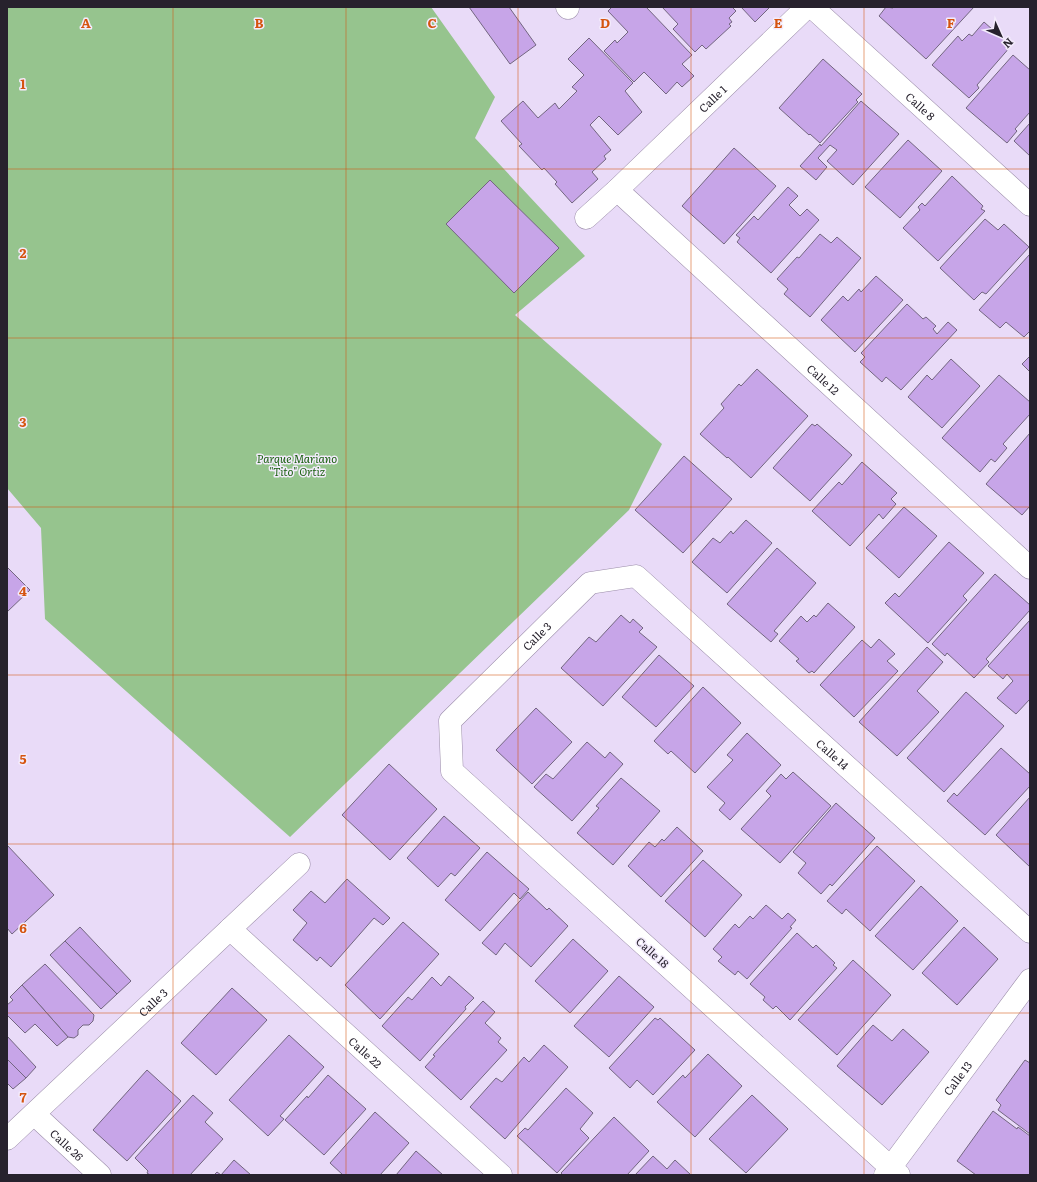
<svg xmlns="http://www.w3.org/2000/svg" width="1037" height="1182" font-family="Literata,serif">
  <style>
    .green { fill: #96c48e }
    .building { fill: #c7a5e8; stroke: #736680 }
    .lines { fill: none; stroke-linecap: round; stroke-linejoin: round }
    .street-casing { stroke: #9b8da9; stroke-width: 23 }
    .street { stroke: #fff; stroke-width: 22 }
    .grid { fill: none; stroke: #d5540f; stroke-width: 1; stroke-opacity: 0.55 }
    .labels { text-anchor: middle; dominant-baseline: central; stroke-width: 3; stroke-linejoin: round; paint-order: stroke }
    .street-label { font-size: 11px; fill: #27222d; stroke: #f3ebfc }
    .park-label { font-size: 11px; font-style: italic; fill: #1b6111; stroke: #f3ebfc }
    .grid-label { font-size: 13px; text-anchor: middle; font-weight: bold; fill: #d5540f; stroke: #f3ebfc; stroke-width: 3; stroke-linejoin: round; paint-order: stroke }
  </style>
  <rect width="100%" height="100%" fill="#e9dbf8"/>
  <polygon class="green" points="7,7 431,7 495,97 475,138 585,256 515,315 662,444 629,510 290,837 45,619 41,528 7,488"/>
  <g class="building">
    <polygon points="469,7 509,7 536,45 510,64"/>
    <polygon points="612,7 646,7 692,55 682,64 694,76 682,87 677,82 666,94 644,72 634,82 604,51 615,40 617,43 628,32 608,11"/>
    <polygon points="662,7 732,7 736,11 729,18 732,22 729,24 731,26 706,49 702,45 695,52 673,29 678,24"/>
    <polygon points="741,7 770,7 755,22"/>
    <polygon points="886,7 893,8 894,7 974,7 926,59 879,16"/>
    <polygon points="984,22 1011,46 977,85 979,88 969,98 932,65 958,36 962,41 969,34 972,36"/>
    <polygon points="589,38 633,83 625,91 642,112 618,135 599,116 590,125 611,150 604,156 606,159 592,172 598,179 572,203 555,184 557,182 544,168 542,170 519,146 522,144 501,121 523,101 538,118 555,103 559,109 577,91 572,87 584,75 568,59"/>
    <polygon points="1013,55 1030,70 1030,112 1015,129 1017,131 1007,143 966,108"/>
    <polygon points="823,59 862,94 856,100 858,102 820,143 810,134 809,135 779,108"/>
    <polygon points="861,101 899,134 853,185 827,161 837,150 830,145 818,158 827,167 816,180 800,166 820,144 821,146"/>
    <polygon points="1030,123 1030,156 1014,141"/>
    <polygon points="908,140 942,171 900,218 865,187"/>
    <polygon points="734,148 776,186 724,244 682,206"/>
    <polygon points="952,176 983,206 981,209 985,211 938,261 903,228 920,210 918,207 922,203 925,206"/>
    <polygon points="490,180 559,248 514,293 446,224"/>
    <polygon points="788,187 798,196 789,205 800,216 807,209 819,220 771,273 737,242 740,238 736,235 754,216 758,220"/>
    <polygon points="985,219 998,230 1004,224 1029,247 986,294 982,292 974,300 940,268"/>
    <polygon points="820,234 831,243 837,237 861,258 810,317 784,294 788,289 777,279 797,257 799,258"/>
    <polygon points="1030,254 1030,331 1024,337 1006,322 1000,328 979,310"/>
    <polygon points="876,276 903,300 855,352 821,320 843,296 848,301 859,289 861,292"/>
    <polygon points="907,304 923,319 926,317 936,326 933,329 937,334 948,322 957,330 901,390 886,377 882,382 860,362 865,357 861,353"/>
    <polygon points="1030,356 1030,372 1022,364"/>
    <polygon points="951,359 980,386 942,428 908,397 927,375 932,380"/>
    <polygon points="757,369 808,416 751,478 728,457 727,458 700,434 724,408 721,404 739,384 741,386"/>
    <polygon points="999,375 1030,402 1030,414 1003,444 1007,448 995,462 991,459 980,472 942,438"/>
    <polygon points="812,424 815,426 817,424 852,455 810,501 773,468"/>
    <polygon points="1030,433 1030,506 1022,515 986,484"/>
    <polygon points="684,456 732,499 683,553 635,510"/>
    <polygon points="862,462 897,493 891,499 896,504 883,519 879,514 850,546 812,511 839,482 842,485"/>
    <polygon points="904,507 937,536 899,578 866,548"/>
    <polygon points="746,520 772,543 727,593 692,562 713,538 720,543 731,531 733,534"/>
    <polygon points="949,542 984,573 963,596 967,600 928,643 885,603 895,593 899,597"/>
    <polygon points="777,548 816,583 774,631 778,634 771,642 727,604"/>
    <polygon points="7,567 30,590 7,612"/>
    <polygon points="995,574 1030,605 1030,610 986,659 989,662 974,678 947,653 945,656 932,644"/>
    <polygon points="828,603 855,627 814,673 812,671 809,673 796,661 799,659 779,641 801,616 807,622 814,615 816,617"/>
    <polygon points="621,615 630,623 633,619 643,628 639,632 657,647 603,706 561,668 589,637 596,642"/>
    <polygon points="1030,620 1030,699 1016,714 997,698 1013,681 1007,674 1003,679 988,666"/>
    <polygon points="879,639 895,654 887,661 898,671 854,717 820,685 862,640 871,648"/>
    <polygon points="927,647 943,662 917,691 939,712 897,756 859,722"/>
    <polygon points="659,655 694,686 656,727 622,697"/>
    <polygon points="703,687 741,723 695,773 671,751 668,754 654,741"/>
    <polygon points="966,692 1004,726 944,792 907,758"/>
    <polygon points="536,708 572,742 532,784 496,750"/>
    <polygon points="747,733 781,765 730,820 719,810 725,803 707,787 733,760 727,755"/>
    <polygon points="587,742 605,758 610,752 623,764 572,821 534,787 546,774 553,779"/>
    <polygon points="1001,748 1030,774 1030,786 985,835 947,801 954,793 957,796"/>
    <polygon points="389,764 437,809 390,860 342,815"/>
    <polygon points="793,772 831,806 780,863 741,829 771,796 766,791 781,774 786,779"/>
    <polygon points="621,778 660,811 613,865 577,833 599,808 596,806"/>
    <polygon points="1030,797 1030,867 996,835"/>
    <polygon points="836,803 875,838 832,886 830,884 821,894 798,873 806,863 793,852"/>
    <polygon points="444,816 480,848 455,876 451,873 438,887 407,858"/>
    <polygon points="677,827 703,851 661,897 628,866 649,842 655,847 662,839 664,841"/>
    <polygon points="7,845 54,895 12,934 7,928"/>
    <polygon points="877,846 915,881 870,931 846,909 842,914 827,901"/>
    <polygon points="487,852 529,889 520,899 514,893 480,931 445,900"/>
    <polygon points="703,860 742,895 705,937 665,901"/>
    <polygon points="347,879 390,918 383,925 374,918 331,967 320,957 317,961 293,940 307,923 293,910 311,891 325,903"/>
    <polygon points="921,886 958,921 913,970 875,936"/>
    <polygon points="528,892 547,910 549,908 568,926 531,967 505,943 496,955 482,943"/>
    <polygon points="766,905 782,919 788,913 796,920 790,927 792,928 747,979 738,971 735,975 718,961 722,957 713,949 735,924 739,928 750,916 753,919"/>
    <polygon points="403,922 439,954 380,1019 345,985"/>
    <polygon points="80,927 131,981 117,994 65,941"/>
    <polygon points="964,927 998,959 957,1005 922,973"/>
    <polygon points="797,933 813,948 816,945 835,963 833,965 837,968 790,1020 776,1006 773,1009 763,1000 765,997 750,984"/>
    <polygon points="573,939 608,971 570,1013 535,981"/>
    <polygon points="65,941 117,994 101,1009 50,955"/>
    <polygon points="853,960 891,995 837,1055 798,1020"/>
    <polygon points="45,964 94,1015 93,1021 89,1025 83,1025 78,1030 78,1035 74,1038 68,1037 22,985"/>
    <polygon points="449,976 474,998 465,1007 466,1009 420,1061 382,1026 408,997 412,1000 432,977 441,986"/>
    <polygon points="619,976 654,1007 609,1057 574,1026"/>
    <polygon points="22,985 68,1037 57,1046 35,1024 25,1033 7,1015 7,1005 13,1000 10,997"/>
    <polygon points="232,988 267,1020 216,1075 181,1043"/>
    <polygon points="483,1001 495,1012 485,1023 501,1038 498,1042 507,1050 461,1100 425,1067 435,1056 433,1055"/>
    <polygon points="655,1018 658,1020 660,1018 695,1050 653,1095 637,1080 630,1088 609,1068"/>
    <polygon points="873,1025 892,1041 903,1029 929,1052 882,1105 837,1066"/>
    <polygon points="289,1035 324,1067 280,1116 284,1119 268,1136 229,1100"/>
    <polygon points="7,1036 36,1067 26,1078 7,1059"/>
    <polygon points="544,1045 568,1067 505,1139 470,1107 496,1078 502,1082 524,1057 529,1062"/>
    <polygon points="708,1054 742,1086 695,1137 657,1102 683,1075 685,1078"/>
    <polygon points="7,1059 26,1078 13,1089 7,1083"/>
    <polygon points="1025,1060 1030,1063 1030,1134 998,1110 1001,1105 996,1100"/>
    <polygon points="147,1070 181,1101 127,1161 93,1130"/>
    <polygon points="328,1075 366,1109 324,1155 285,1120 307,1096 308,1098"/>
    <polygon points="566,1088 593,1113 580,1129 589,1138 557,1173 517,1136 525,1128 528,1130"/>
    <polygon points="193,1095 213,1113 205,1122 223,1139 190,1175 150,1175 147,1173 148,1171 135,1158"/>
    <polygon points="752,1095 788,1129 746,1173 709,1139"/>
    <polygon points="993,1111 1017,1129 1018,1127 1030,1136 1030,1175 976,1175 957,1161"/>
    <polygon points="375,1112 409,1143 380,1175 343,1175 330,1163"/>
    <polygon points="614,1117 649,1151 627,1175 563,1175 561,1173"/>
    <polygon points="416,1151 443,1175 396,1175"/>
    <polygon points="653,1156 667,1169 675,1160 691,1175 635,1175"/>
    <polygon points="234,1160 251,1175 214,1175 217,1172 221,1175"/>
  </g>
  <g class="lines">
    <g class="street-casing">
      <g id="street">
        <polyline points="567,7 568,8"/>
        <path id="s1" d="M812,7l218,198"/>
        <path id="s2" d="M617,190l413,378"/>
        <path id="s3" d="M586,218l31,-28 190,-183"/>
        <path id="s4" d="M230,929l271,246"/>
        <path id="s5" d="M34,1114l66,61"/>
        <path id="s6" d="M7,1139l292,-275"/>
        <path id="s7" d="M885,1175l145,-195"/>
        <path id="s8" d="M899,1175l-447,-404 -2,-50 140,-138 46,-7 394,356"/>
      </g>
    </g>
    <use href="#street" class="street"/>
  </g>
  <path class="grid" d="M173,7v1168M346,7v1168M518,7v1168M691,7v1168M864,7v1168M7,169h1023M7,338h1023M7,507h1023M7,675h1023M7,844h1023M7,1013h1023"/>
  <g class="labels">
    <g class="street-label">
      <text stroke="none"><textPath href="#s3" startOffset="174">Calle 1</textPath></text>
      <text stroke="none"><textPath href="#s1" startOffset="147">Calle 8</textPath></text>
      <text stroke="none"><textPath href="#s2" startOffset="280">Calle 12</textPath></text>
      <text stroke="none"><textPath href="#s8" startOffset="774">Calle 3</textPath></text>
      <text stroke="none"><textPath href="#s8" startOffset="1161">Calle 14</textPath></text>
      <text transform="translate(653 952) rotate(42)">Calle 18</text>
      <text stroke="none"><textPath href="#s6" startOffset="200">Calle 3</textPath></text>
      <text stroke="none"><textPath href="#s4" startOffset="183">Calle 22</textPath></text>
      <text stroke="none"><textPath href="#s7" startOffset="121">Calle 13</textPath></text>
      <text stroke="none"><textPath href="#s5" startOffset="45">Calle 26</textPath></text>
    </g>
    <g class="park-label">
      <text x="297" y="458">Parque Mariano<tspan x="297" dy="13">"Tito" Ortiz</tspan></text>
    </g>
  </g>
  <g class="grid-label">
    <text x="86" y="28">A</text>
    <text x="259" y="28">B</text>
    <text x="432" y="28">C</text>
    <text x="605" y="28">D</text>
    <text x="778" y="28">E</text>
    <text x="951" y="28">F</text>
    <text x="23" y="89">1</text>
    <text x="23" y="258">2</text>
    <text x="23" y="427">3</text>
    <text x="23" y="596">4</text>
    <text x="23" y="764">5</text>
    <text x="23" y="933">6</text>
    <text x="23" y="1102">7</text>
  </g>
  <rect width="1037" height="1182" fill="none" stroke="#27222d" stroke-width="16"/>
  <g transform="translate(1001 36) rotate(135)" stroke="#f3ebfc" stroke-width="3" paint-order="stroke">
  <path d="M0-3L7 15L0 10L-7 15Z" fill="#27222d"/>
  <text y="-6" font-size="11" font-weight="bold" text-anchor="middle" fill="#27222d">N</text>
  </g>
</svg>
